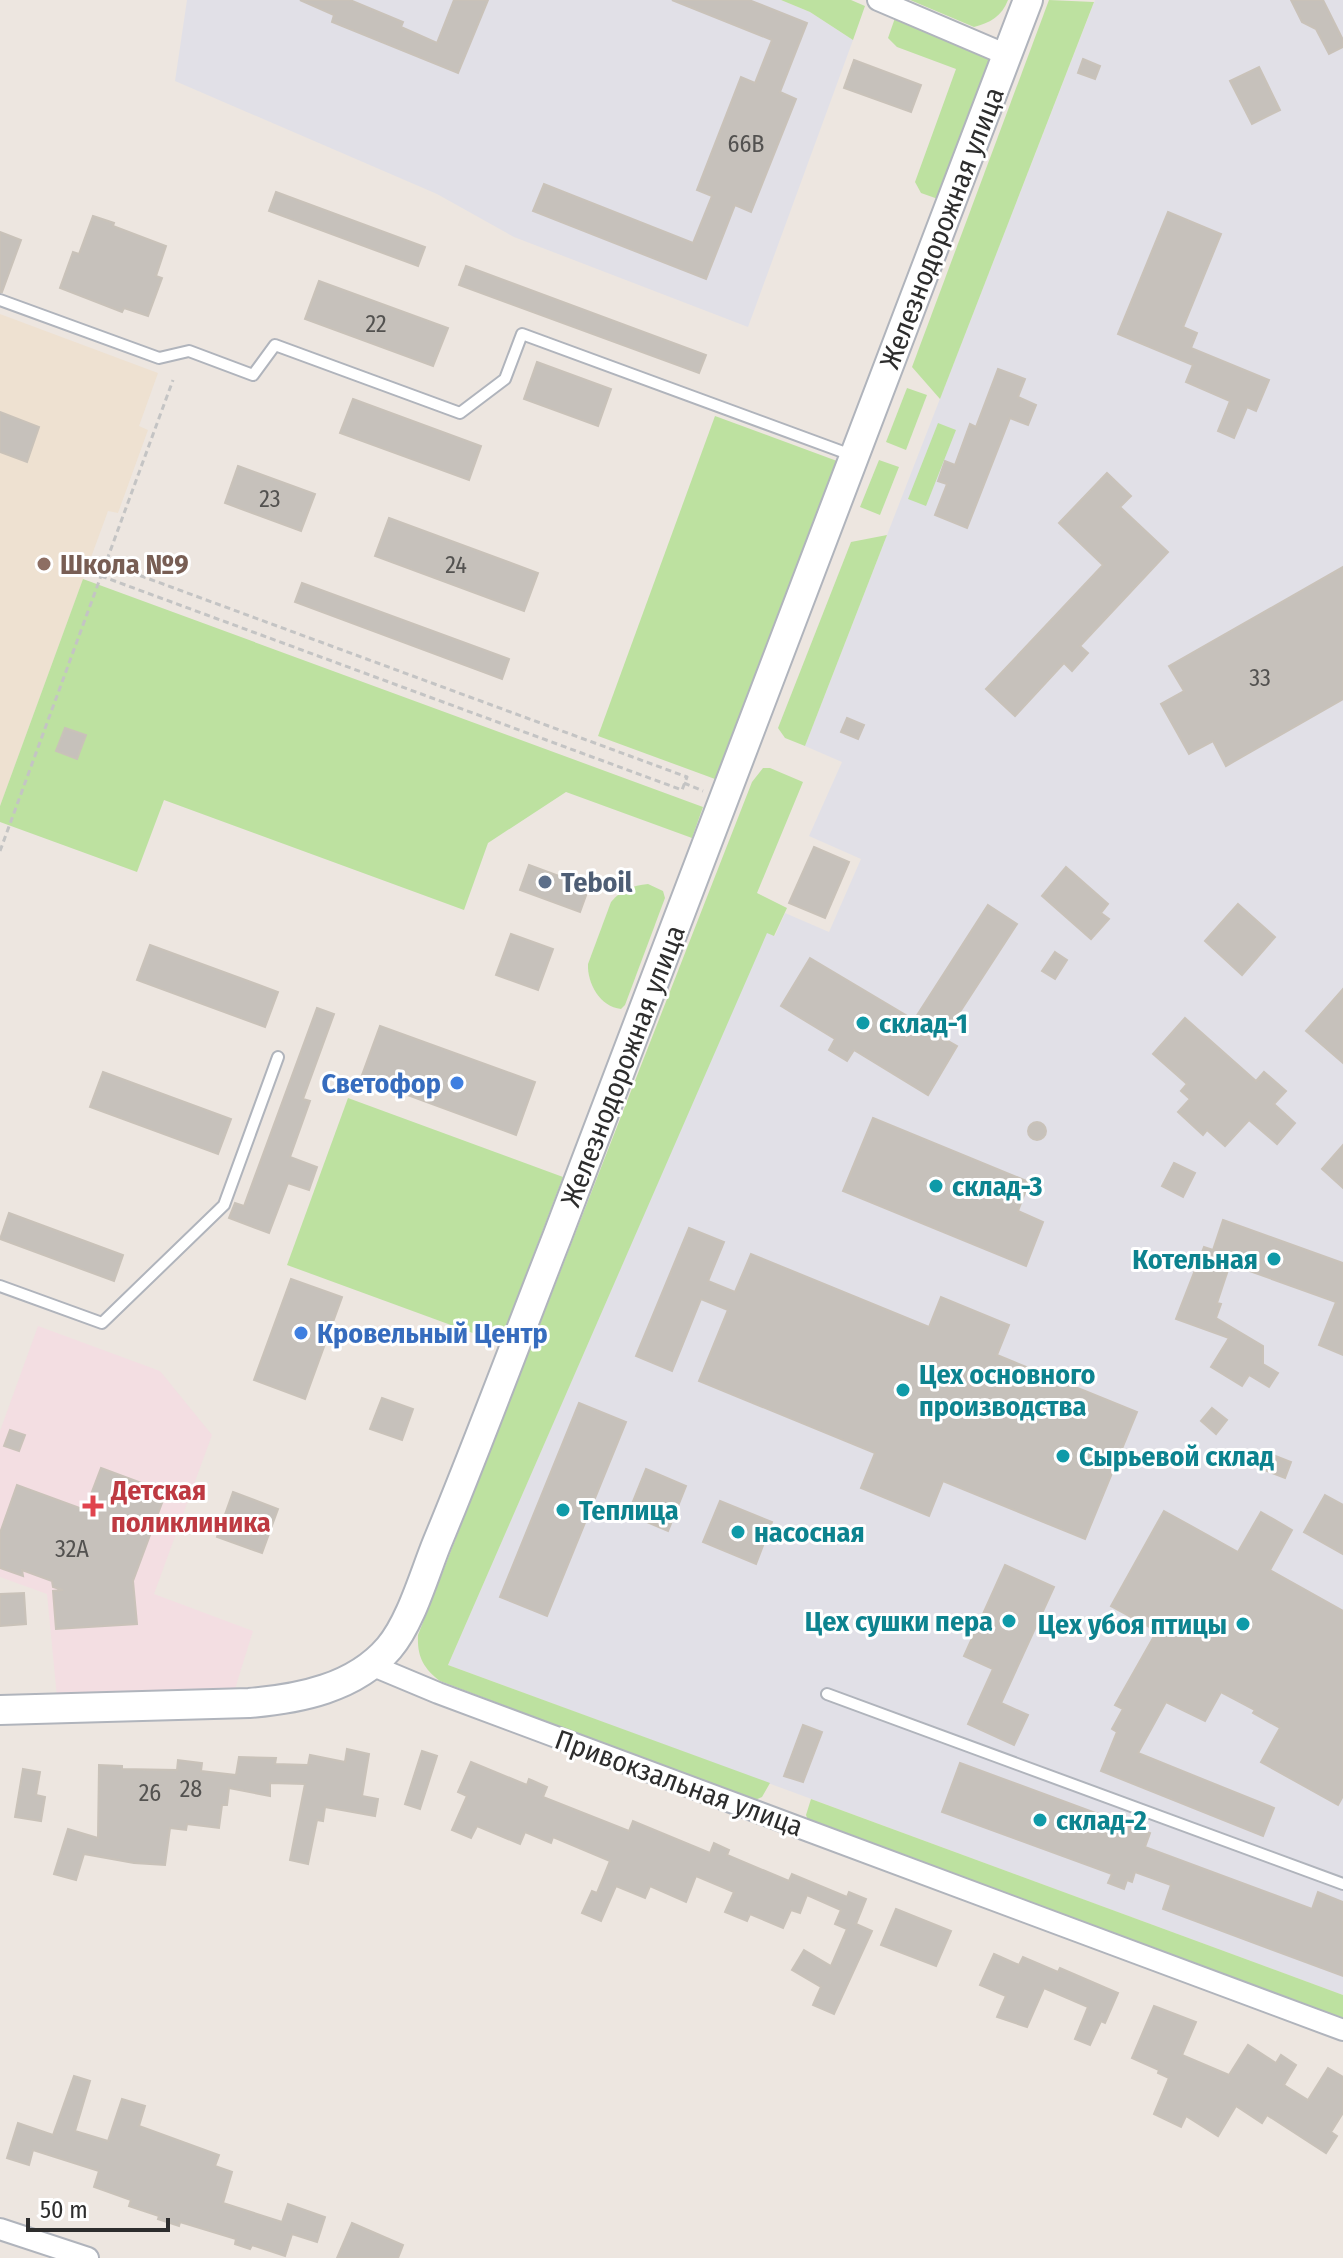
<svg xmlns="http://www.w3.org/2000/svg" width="1343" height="2258" font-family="'Fira Sans Condensed',sans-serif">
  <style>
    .industrial { fill: #e1e0e7 }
    .education { fill: #eee1d1 }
    .medical { fill: #f3dee2 }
    .green { fill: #bde1a0 }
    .building { fill: #c6c1bb; stroke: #c9c2b9; stroke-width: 2 }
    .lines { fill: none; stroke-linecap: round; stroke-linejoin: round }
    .service-casing { stroke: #b0b4bc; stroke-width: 14 }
    .minor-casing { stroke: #b0b4bc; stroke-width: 24 }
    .secondary-casing { stroke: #b0b4bc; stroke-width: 32 }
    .path { stroke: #c4c4c4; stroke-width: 3; stroke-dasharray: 6 4; stroke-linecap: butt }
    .service { stroke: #fff; stroke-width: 10 }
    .minor { stroke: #fff; stroke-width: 20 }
    .secondary { stroke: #fff; stroke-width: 28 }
    .education-dot { fill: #8d6e63; stroke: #fff; stroke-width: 3 }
    .service-dot { fill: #5c6f8a; stroke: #fff; stroke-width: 3 }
    .culture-dot { fill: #0f9aa8; stroke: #fff; stroke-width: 3 }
    .shop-dot { fill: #3f7fe0; stroke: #fff; stroke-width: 3 }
    .health-dot { fill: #e0444e; stroke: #fff; stroke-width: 3 }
    .labels { text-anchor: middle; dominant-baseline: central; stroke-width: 6; stroke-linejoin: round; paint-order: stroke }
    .number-label { font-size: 24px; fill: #535250 }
    .street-label { font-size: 28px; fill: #2d2d2d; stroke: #fff }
    .education-label { font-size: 28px; font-weight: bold; fill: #785e54; stroke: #fff; text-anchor: start }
    .service-label { font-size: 28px; font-weight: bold; fill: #4e5e75; stroke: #fff; text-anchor: start }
    .culture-label { font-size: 28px; font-weight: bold; fill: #0d838f; stroke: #fff; text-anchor: start }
    .shop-label { font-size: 28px; font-weight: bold; fill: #366cbe; stroke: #fff; text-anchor: end }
    .health-label { font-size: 28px; font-weight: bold; fill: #be3a42; stroke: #fff; text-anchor: start }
  </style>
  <rect width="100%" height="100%" fill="#ede6e0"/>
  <g class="industrial">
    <polygon points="187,0 781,0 810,12 853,40 748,327 514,237 437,194 175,81"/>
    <polygon points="1095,0 1343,0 1343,1995 448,1665 767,932 775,936 785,913 829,932 861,859 809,836 842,762 805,746"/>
  </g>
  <polygon class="education" points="0,314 158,373 139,426 148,430 118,513 108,511 0,806"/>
  <polygon class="medical" points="38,1326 160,1371 212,1435 154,1594 253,1631 234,1692 57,1697 47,1594 0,1577 0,1431"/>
  <g class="green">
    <polygon points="781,0 851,0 865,6 853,40 810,12"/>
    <path d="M910,0h98c-6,16 -18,23 -34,27z"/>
    <polygon points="1049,0 1094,2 940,399 912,367"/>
    <polygon points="895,18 992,59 938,199 921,193 915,182 956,69 897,47 888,38"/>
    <polygon points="907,388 927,395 906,450 886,442"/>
    <polygon points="715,416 837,461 715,779 598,736"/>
    <polygon points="938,423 956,430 926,506 908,499"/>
    <polygon points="879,460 899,467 880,515 860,507"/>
    <polygon points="887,535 805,746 785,738 778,728 851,542"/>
    <polygon points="83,579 703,807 692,838 566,792 488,843 464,910 164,800 137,872 0,822 0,806"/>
    <path d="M763,768h7l33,14 -46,111 30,15 -13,28 -7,-3 -319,732 322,118 -8,14 -9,4 -313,-120c-17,-13 -23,-25 -22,-46l334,-853z"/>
    <path d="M648,884l15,7 2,7 -40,107 -4,4c-21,-2 -34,-26 -33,-45l23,-62c11,-13 21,-16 37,-18z"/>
    <polygon points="348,1098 563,1177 500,1343 287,1265"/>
    <polygon points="811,1799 1343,1995 1343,2018 809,1823 806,1815"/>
  </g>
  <g class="building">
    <polygon points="300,0 350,0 403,22 401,27 437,43 454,0 488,0 458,73 332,22 334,15"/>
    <polygon points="672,0 749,0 807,23 780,92 796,99 751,212 735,205 706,279 533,211 544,184 693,243 712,196 697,190 741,77 755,83 772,40"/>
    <polygon points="1291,0 1323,0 1343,40 1343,47 1329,54 1316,29 1302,22"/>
    <polygon points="1083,59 1100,66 1095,79 1078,73"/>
    <polygon points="854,60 921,85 911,112 844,88"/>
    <polygon points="1259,67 1280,110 1252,124 1230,81"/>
    <polygon points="276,192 425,247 418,266 269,211"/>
    <polygon points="1168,212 1221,234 1183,327 1197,333 1191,348 1269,380 1256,411 1247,407 1234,438 1218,431 1230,401 1186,382 1193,365 1118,334"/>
    <polygon points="93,216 114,223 113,226 166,246 156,276 162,278 148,316 124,308 122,312 60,288 73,252 79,254"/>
    <polygon points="0,232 21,240 2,292 0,292"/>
    <polygon points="466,266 706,355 699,373 459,285"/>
    <polygon points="319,281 448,328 433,366 305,319"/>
    <polygon points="537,362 611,389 598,426 524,399"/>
    <polygon points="998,369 1025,379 1018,397 1036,405 1028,425 1010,418 967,528 935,515 947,484 938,481 945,461 955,465 970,424 976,427"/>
    <polygon points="353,399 481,446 469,480 340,433"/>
    <polygon points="0,412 39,427 27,462 0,452"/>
    <polygon points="238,466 315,494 301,531 225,503"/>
    <polygon points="1107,473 1131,496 1120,507 1168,552 1080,646 1088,653 1072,671 1064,663 1015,716 986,689 1103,565 1059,523"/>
    <polygon points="389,518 538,573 524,611 375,556"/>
    <polygon points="1343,567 1343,699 1226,766 1213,741 1189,754 1161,704 1184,691 1169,666"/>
    <polygon points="302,583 509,659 502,679 295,602"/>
    <polygon points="847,718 864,725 858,739 841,732"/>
    <polygon points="65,728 86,735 77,759 56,751"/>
    <polygon points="814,847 849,862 825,918 789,903"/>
    <polygon points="529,865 589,887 580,912 520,890"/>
    <polygon points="1066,867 1108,904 1101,913 1109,919 1091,939 1042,896"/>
    <polygon points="1238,904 1275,937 1242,975 1205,941"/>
    <polygon points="988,905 1017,924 943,1038 957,1046 928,1095 854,1050 847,1061 829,1050 835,1039 781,1006 810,958 914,1020"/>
    <polygon points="511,934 553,949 538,990 496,975"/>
    <polygon points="150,945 278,992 265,1027 137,980"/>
    <polygon points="1055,952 1067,960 1055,979 1042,971"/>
    <polygon points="1343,989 1343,1063 1306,1031"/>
    <polygon points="317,1008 334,1014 303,1099 310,1101 290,1157 317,1167 309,1190 288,1183 269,1233 229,1218 235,1203 244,1206"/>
    <polygon points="1185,1018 1256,1081 1264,1072 1286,1091 1274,1104 1295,1123 1277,1144 1249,1120 1225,1146 1207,1130 1203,1135 1178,1112 1190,1099 1181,1091 1187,1084 1153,1054"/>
    <polygon points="380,1026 535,1082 516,1135 361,1078"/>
    <polygon points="103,1072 231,1119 218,1154 90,1107"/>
    <polygon points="873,1118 1029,1182 1018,1211 1043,1222 1026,1266 843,1191"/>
    <circle cx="1037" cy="1131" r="9"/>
    <polygon points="1343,1145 1343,1188 1322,1169"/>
    <polygon points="1174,1163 1195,1173 1183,1197 1162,1186"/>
    <polygon points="9,1213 123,1255 114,1281 0,1239"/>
    <polygon points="1223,1220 1343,1263 1343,1355 1319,1345 1336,1302 1230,1264 1217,1303 1221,1304 1216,1318 1263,1346 1263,1364 1278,1373 1269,1387 1249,1375 1242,1386 1211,1367 1229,1338 1176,1319 1204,1247 1213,1250"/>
    <polygon points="689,1228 724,1242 708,1281 735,1292 751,1254 929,1327 941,1297 1009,1325 997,1355 1137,1412 1085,1539 943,1481 929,1516 861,1488 875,1453 699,1381 728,1310 701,1299 672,1371 636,1356"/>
    <polygon points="291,1279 342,1297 305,1399 254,1380"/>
    <polygon points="382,1398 413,1409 402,1440 370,1429"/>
    <polygon points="579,1403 626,1422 547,1616 500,1597"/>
    <polygon points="1212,1408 1227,1420 1216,1434 1201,1421"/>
    <polygon points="10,1430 25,1435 19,1451 4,1446"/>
    <polygon points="1265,1452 1291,1462 1285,1478 1259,1468"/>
    <polygon points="101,1468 166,1492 133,1581 137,1624 56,1629 53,1591 63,1590 53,1587 52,1581 22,1570 23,1576 0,1568 0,1533 17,1485 85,1510"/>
    <polygon points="646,1469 686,1486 668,1531 628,1514"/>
    <polygon points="233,1492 278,1509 262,1553 217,1537"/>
    <polygon points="1325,1495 1343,1505 1343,1554 1304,1532"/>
    <polygon points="720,1501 772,1522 756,1564 703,1542"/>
    <polygon points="1164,1511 1238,1552 1261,1512 1292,1530 1270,1570 1343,1611 1343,1796 1338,1805 1261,1762 1280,1728 1253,1713 1255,1710 1221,1692 1205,1721 1166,1702 1138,1753 1274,1808 1263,1836 1101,1771 1117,1732 1112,1729 1123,1709 1115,1705 1157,1631 1111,1606"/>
    <polygon points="1005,1565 1054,1587 1001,1703 1028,1715 1014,1745 968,1724 993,1669 964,1656"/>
    <polygon points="24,1593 26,1624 0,1626 0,1594"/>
    <polygon points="803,1725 822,1732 803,1782 784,1776"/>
    <polygon points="347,1749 369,1754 362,1796 378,1799 375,1816 325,1807 323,1821 317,1820 308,1864 290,1860 305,1784 270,1783 270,1796 229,1788 227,1805 222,1805 219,1828 187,1824 186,1830 170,1828 165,1865 134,1863 84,1854 76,1880 54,1874 68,1829 98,1838 99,1765 122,1766 122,1769 177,1770 178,1760 202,1763 201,1771 236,1775 239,1757 276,1758 275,1764 308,1765 310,1755 345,1762"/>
    <polygon points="422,1751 437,1756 420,1809 405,1804"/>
    <polygon points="471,1762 527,1785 529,1779 547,1787 543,1797 629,1831 633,1821 710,1853 714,1843 729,1850 727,1855 789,1881 792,1874 847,1897 849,1892 866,1899 856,1924 872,1931 834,2014 813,2005 821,1987 792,1970 804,1950 831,1966 847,1929 835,1924 841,1910 807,1895 800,1913 791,1910 783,1928 750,1914 747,1921 725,1912 734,1892 696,1876 686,1902 650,1886 645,1898 616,1886 601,1921 582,1913 592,1891 597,1893 610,1861 553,1837 551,1843 525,1832 520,1844 477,1826 471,1838 452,1830 467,1796 458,1792"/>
    <polygon points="960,1763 1150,1833 1145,1847 1312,1909 1318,1892 1343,1902 1343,1976 1163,1909 1171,1885 1135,1872 1132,1882 1127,1880 1124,1889 1108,1883 1112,1874 942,1812"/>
    <polygon points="23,1769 40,1772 36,1795 45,1797 41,1821 15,1817"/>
    <polygon points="896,1909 951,1931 936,1966 881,1945"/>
    <polygon points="994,1954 1019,1965 1023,1957 1058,1972 1060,1968 1118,1993 1105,2023 1101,2021 1090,2045 1075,2039 1088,2007 1044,1988 1027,2027 997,2017 1006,1996 980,1985"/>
    <polygon points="1154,2006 1196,2022 1182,2055 1229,2075 1248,2045 1276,2063 1281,2055 1296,2065 1284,2085 1308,2100 1328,2068 1343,2077 1343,2113 1331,2132 1337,2136 1326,2153 1267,2115 1262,2123 1236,2106 1218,2136 1186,2116 1181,2127 1154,2114 1169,2078 1158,2073 1159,2070 1132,2058"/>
    <polygon points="74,2076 90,2081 75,2131 108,2141 122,2099 145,2106 139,2126 219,2155 215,2166 232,2172 223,2203 282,2222 288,2204 325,2217 317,2242 292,2234 285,2256 252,2245 250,2249 235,2244 236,2239 180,2222 179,2226 158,2219 159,2216 129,2206 131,2200 94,2187 99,2171 33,2150 29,2165 7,2158 18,2123 53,2135"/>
    <polygon points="352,2223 403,2245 398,2258 337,2258"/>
  </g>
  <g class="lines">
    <g class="service-casing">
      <g id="service">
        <polyline points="0,300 159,358 189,351 253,375 275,345 460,413 505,379 522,334 854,456"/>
        <polyline points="0,1286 102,1323 224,1205 278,1057"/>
        <polyline points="827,1694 1343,1884"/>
      </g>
    </g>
    <g class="minor-casing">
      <g id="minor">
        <polyline points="878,0 1007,55"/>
        <polyline points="371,1665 438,1693 1343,2030"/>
        <polyline points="0,2229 88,2258"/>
      </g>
    </g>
    <g class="secondary-casing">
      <path id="secondary" d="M0,1710l249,-7c50,-4 106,-15 140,-55 22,-26 35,-73 48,-105 42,-101 80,-204 120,-306 159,-412 314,-825 471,-1237"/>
    </g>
    <g class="path">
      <polyline points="101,576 682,790 687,777 106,563"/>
      <polyline points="684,783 703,791"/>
      <polyline points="0,851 173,380"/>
    </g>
    <use href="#service" class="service"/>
    <use href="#minor" class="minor"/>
    <use href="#secondary" class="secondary"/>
  </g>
  <circle class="education-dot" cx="44" cy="564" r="8"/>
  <circle class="service-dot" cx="545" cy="882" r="8"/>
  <g class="culture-dot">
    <circle cx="863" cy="1023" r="8"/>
    <circle cx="936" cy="1186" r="8"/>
    <circle cx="1274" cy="1259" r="8"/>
    <circle cx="903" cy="1390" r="8"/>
    <circle cx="1063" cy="1456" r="8"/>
    <circle cx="563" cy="1510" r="8"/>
    <circle cx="738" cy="1532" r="8"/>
    <circle cx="1009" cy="1621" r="8"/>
    <circle cx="1243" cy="1624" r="8"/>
    <circle cx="1040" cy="1820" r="8"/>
  </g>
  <g class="shop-dot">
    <circle cx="457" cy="1083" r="8"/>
    <circle cx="301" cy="1333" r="8"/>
  </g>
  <path class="health-dot" d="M89 1494h8v8h8v8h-8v8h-8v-8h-8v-8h8z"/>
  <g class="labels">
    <g class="number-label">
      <text x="746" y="144">66В</text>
      <text x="376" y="324">22</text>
      <text x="270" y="499">23</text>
      <text x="456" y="565">24</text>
      <text x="1260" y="678">33</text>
      <text x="72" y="1549">32А</text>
      <text x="191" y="1789">28</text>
      <text x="150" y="1793">26</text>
    </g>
    <g class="street-label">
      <text transform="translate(942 228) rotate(-69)">Железнодорожная улица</text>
      <text transform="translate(623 1066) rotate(-69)">Железнодорожная улица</text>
      <text transform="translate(679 1783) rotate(20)">Привокзальная улица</text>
    </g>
    <g class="education-label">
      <text x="60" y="564">Школа №9</text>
    </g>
    <g class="service-label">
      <text x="561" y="882">Teboil</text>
    </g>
    <g class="culture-label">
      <text x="879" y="1023">склад-1</text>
      <text x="952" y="1186">склад-3</text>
      <text x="1258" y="1259" text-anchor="end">Котельная</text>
      <text x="919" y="1374">Цех основного<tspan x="919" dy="32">производства</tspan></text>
      <text x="1079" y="1456">Сырьевой склад</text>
      <text x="579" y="1510">Теплица</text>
      <text x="754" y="1532">насосная</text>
      <text x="993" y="1621" text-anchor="end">Цех сушки пера</text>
      <text x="1227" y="1624" text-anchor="end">Цех убоя птицы</text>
      <text x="1056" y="1820">склад-2</text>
    </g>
    <g class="shop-label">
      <text x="441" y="1083">Светофор</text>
      <text x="317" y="1333" text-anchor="start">Кровельный Центр</text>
    </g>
    <g class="health-label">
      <text x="111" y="1490">Детская<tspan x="111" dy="32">поликлиника</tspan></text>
    </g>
  </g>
  <path d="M28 2218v12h140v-12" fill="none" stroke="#2d2d2d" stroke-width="4"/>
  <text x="40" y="2218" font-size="24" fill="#2d2d2d" stroke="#ffffff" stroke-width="6" paint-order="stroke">50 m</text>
</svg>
